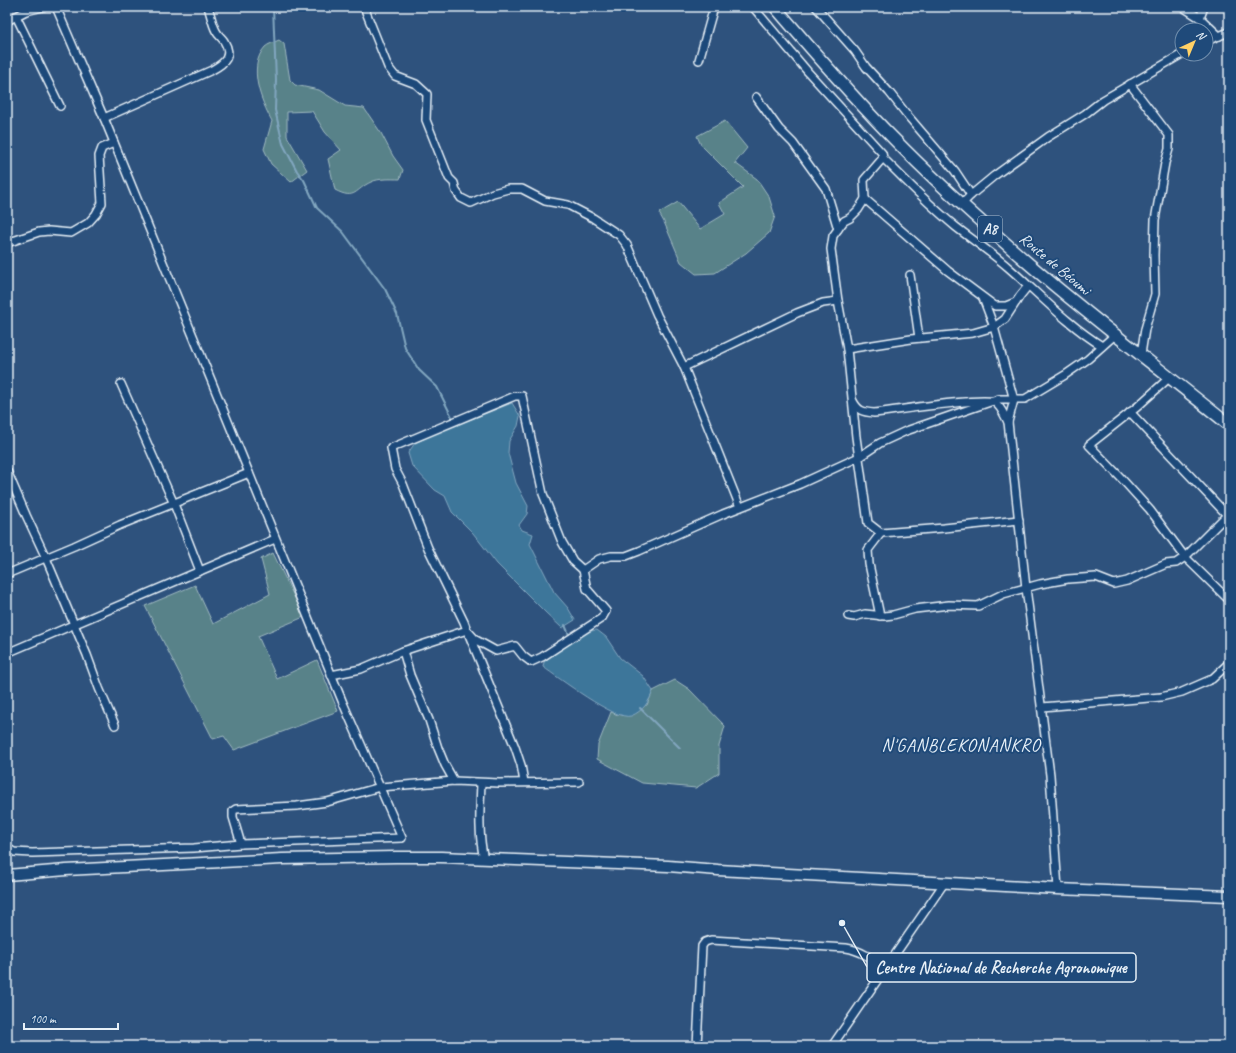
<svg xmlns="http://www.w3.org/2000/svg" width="1236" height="1053" font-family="Caveat,sans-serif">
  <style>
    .green { fill: #588289; stroke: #a0bac0 }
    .water { fill: #3e769a; stroke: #82a7c0 }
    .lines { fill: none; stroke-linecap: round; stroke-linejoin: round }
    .stream { stroke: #82a7c0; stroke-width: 2 }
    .minor-casing { stroke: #e8f1f8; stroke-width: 10 }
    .secondary-casing { stroke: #e8f1f8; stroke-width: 13 }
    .primary-casing { stroke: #e8f1f8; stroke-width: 14 }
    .minor { stroke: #1f4a7a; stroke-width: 7 }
    .secondary { stroke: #1f4a7a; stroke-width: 10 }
    .primary { stroke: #1f4a7a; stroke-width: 11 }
    .labels { text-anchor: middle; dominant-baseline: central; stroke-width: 4; stroke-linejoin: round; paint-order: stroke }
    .shield { fill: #1f4a7a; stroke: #acbfd2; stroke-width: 1 }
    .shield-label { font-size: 15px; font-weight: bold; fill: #e8f1f8 }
    .street-label { font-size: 16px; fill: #e8f1f8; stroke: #1f4a7a }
    .quarter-label { font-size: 18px; letter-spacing: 1px; fill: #e8f1f8; stroke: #1f4a7a }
    .leader { fill: none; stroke: #e8f1f8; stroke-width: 1.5 }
    .callout-dot { fill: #e8f1f8; stroke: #1f4a7a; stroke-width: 1.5 }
    .callout { fill: #1f4a7a; stroke: #e8f1f8; stroke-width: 1.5 }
    .callout-label { font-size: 17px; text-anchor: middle; font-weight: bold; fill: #e8f1f8 }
  </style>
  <rect width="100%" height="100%" fill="#2e527d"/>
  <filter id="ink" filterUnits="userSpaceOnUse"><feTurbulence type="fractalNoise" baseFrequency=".025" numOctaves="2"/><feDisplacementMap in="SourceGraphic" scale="8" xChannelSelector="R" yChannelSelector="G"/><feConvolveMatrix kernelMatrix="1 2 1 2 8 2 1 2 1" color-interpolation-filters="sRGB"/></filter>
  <g filter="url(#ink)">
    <g class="green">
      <path d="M279,40l5,4 6,36 5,5 24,5 26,16 19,2 17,25 12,23 10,14 -3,9c-9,0 -21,-1 -29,3 -16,7 -15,19 -36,8l-7,-31 13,-9 -16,-18 -13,-21 -25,1v24l20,34 -16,12 -20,-18 -7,-15 8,-28c-11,-20 -25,-54 -7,-74 3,-3 10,-5 14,-7z"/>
      <polygon points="725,121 747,148 735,163 757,179 769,197 775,216 769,233 746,253 715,273 696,274 681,262 664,222 659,213 678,202 700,229 725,214 719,203 743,187 701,145 697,136"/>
      <polygon points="273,553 304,617 258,636 277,679 317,660 338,711 234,750 224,736 213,739 145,606 195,585 213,624 270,594 261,559"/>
      <polygon points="675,680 689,689 725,726 719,746 719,773 696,788 642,783 597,759 598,745 611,712 618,715 647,705 653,691"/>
    </g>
    <g class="water">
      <polygon points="512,403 520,416 518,426 509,441 508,453 516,483 528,506 527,514 519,525 522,530 533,534 530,544 554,592 568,608 575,620 562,628 545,612 497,564 473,533 452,512 445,496 435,490 412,466 408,453 415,443 436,433"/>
      <path d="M597,630l9,7 14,21 23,18 10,15c-4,11 -10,20 -22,25 -16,5 -73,-39 -88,-49l1,-5c13,-10 36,-31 53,-32z"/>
    </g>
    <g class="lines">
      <g class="stream">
        <polyline points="273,7 276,80 275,110 283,144 297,171 304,180 317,208 343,232 385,289 397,314 405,348 419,370 437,387 452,417"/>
        <polyline points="565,625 570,637"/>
        <polyline points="640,708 680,748"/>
      </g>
      <g class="minor-casing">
        <g id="minor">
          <polyline points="364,7 388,67 395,76 416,84 427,94 426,120 449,178 454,183 456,191 461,198 471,203 493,193 508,189 522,189 545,201 568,205 593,218 619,235 627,245 657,315 684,367 740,507"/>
          <path d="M753,7l55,65 74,81 1,5c24,24 47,48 73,69 18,14 36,26 53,41 30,26 60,58 93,78"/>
          <polyline points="816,7 855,51 866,67 889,92 908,116 955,171 971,195"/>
          <polyline points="1183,7 1200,18 1219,36"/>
          <polyline points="16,16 60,106"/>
          <polyline points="1200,18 1204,7"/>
          <polyline points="7,21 26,11 43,7"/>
          <polyline points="1206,41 1229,32"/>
          <polyline points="699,60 714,7"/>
          <polyline points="1130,84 1169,135 1169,149 1165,163 1155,220 1154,255 1155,294 1145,329 1141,354"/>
          <polyline points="756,97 779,129 793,143 826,189 838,229"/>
          <path d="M104,118l108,-48c13,-7 21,-14 12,-29 -3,-4 -6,-6 -8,-10 -4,-7 -5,-16 -8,-24"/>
          <polyline points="865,199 948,271 995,306 1006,306 1016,302"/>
          <polyline points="962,204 971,195 994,176 1048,137 1085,114 1103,100 1182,54"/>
          <polyline points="7,243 39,232 49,231 71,233 88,223 96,214 102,203 99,156 102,148 114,143"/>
          <polyline points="910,275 919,338"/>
          <polyline points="983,298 994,327 1014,400 1008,422 1026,588 1050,775 1058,889"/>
          <polyline points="847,349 911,339 973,333 994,327 1005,319 1020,296 1028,286"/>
          <polyline points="684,367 797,313 823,303 838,301"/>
          <polyline points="1170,377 1137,407 1089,445 1121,478 1150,510 1185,557 1229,600"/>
          <polyline points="121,384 174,504 200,571"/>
          <path d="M853,401c5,10 10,11 21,12 18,-2 108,-16 120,-11 7,4 10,13 14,20"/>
          <polyline points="1130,412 1229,517"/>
          <polyline points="7,471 26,515 46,558 87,655 99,688 115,725"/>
          <polyline points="881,533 944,528 1019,520"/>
          <polyline points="583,570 599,559 611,556 626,556 639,551 723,514 800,484 859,457 880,443 906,431 999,399 1025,399 1065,375 1088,359 1116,334"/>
          <polyline points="7,574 74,546 120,525 249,473"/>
          <polyline points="848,616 854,617 865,614 884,616 893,615 915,609 949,605 978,606 1003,594 1040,584 1068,579 1096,577 1114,584 1127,581 1166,564 1176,563 1185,557 1227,515"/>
          <polyline points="880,616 869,564 868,550 881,533 868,523 856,437 847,349 838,301 831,249 833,236 838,229 844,221 850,218 858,210 865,199 864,180 883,158"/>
          <polyline points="403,651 410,675 429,720 438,748 445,765 454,781"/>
          <polyline points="7,653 275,539"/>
          <polyline points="331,675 361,669 403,651 467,630 476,640 496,651 515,646 523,656 531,662 542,657 602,618 606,611 587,589 583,570 573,561 562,542 543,494 522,396 515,396 391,448 395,469 403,484 428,548 464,622 467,630 515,747 521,765 524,782"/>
          <polyline points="1042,707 1161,697 1182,692 1212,679 1229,663"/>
          <path d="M481,783c-1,25 -3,51 3,76"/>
          <polyline points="241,844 233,817 233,811 236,809 297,806 327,802 380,787 454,781 499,783 579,782"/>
          <polyline points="7,848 14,852 32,853 194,848 241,844 402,838 343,703 104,118 56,7"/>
          <path d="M697,1046l5,-100 3,-4 6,-2 135,8c14,2 27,11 39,19"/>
          <polyline points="832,1046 945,882"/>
        </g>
      </g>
      <g class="secondary-casing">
        <polyline id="secondary" points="7,875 66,870 282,859 396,857 441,857 668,866 718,870 1058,889 1229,896"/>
      </g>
      <g class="primary-casing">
        <path id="primary" d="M775,7c39,45 77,90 119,132 37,38 77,74 118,110 69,62 145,117 217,176"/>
      </g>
      <use href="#minor" class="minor"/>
      <use href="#secondary" class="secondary"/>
      <use href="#primary" class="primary"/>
    </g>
  </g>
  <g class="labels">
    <rect class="shield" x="978" y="216" width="24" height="26" rx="3"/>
    <g class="shield-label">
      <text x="990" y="229">A8</text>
    </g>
    <g class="street-label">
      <text transform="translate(1055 264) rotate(40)">Route de Béoumi</text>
    </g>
    <g class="quarter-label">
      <text x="961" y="745">N'GANBLEKONANKRO</text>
    </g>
  </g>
  <path class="leader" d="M842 923L867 967"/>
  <circle class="callout-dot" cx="842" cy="923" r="4"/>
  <rect class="callout" x="867" y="953" width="269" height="29" rx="4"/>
  <g class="callout-label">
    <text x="1001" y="973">Centre National de Recherche Agronomique</text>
  </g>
  <rect width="1236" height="1053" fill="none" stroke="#1f4a7a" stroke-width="24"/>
  <rect x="12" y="12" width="1212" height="1029" fill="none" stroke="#e8f1f8" stroke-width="1.5" filter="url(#ink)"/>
  <g transform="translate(1194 42) rotate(44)"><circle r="19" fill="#1f4a7a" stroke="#6f8dac"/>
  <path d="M0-3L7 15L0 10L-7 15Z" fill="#ffd166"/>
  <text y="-6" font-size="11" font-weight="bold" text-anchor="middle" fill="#e8f1f8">N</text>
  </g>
  <path d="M24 1023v6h94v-6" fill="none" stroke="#e8f1f8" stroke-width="2"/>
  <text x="30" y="1023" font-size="12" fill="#e8f1f8" stroke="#1f4a7a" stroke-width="3" paint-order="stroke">100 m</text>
</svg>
